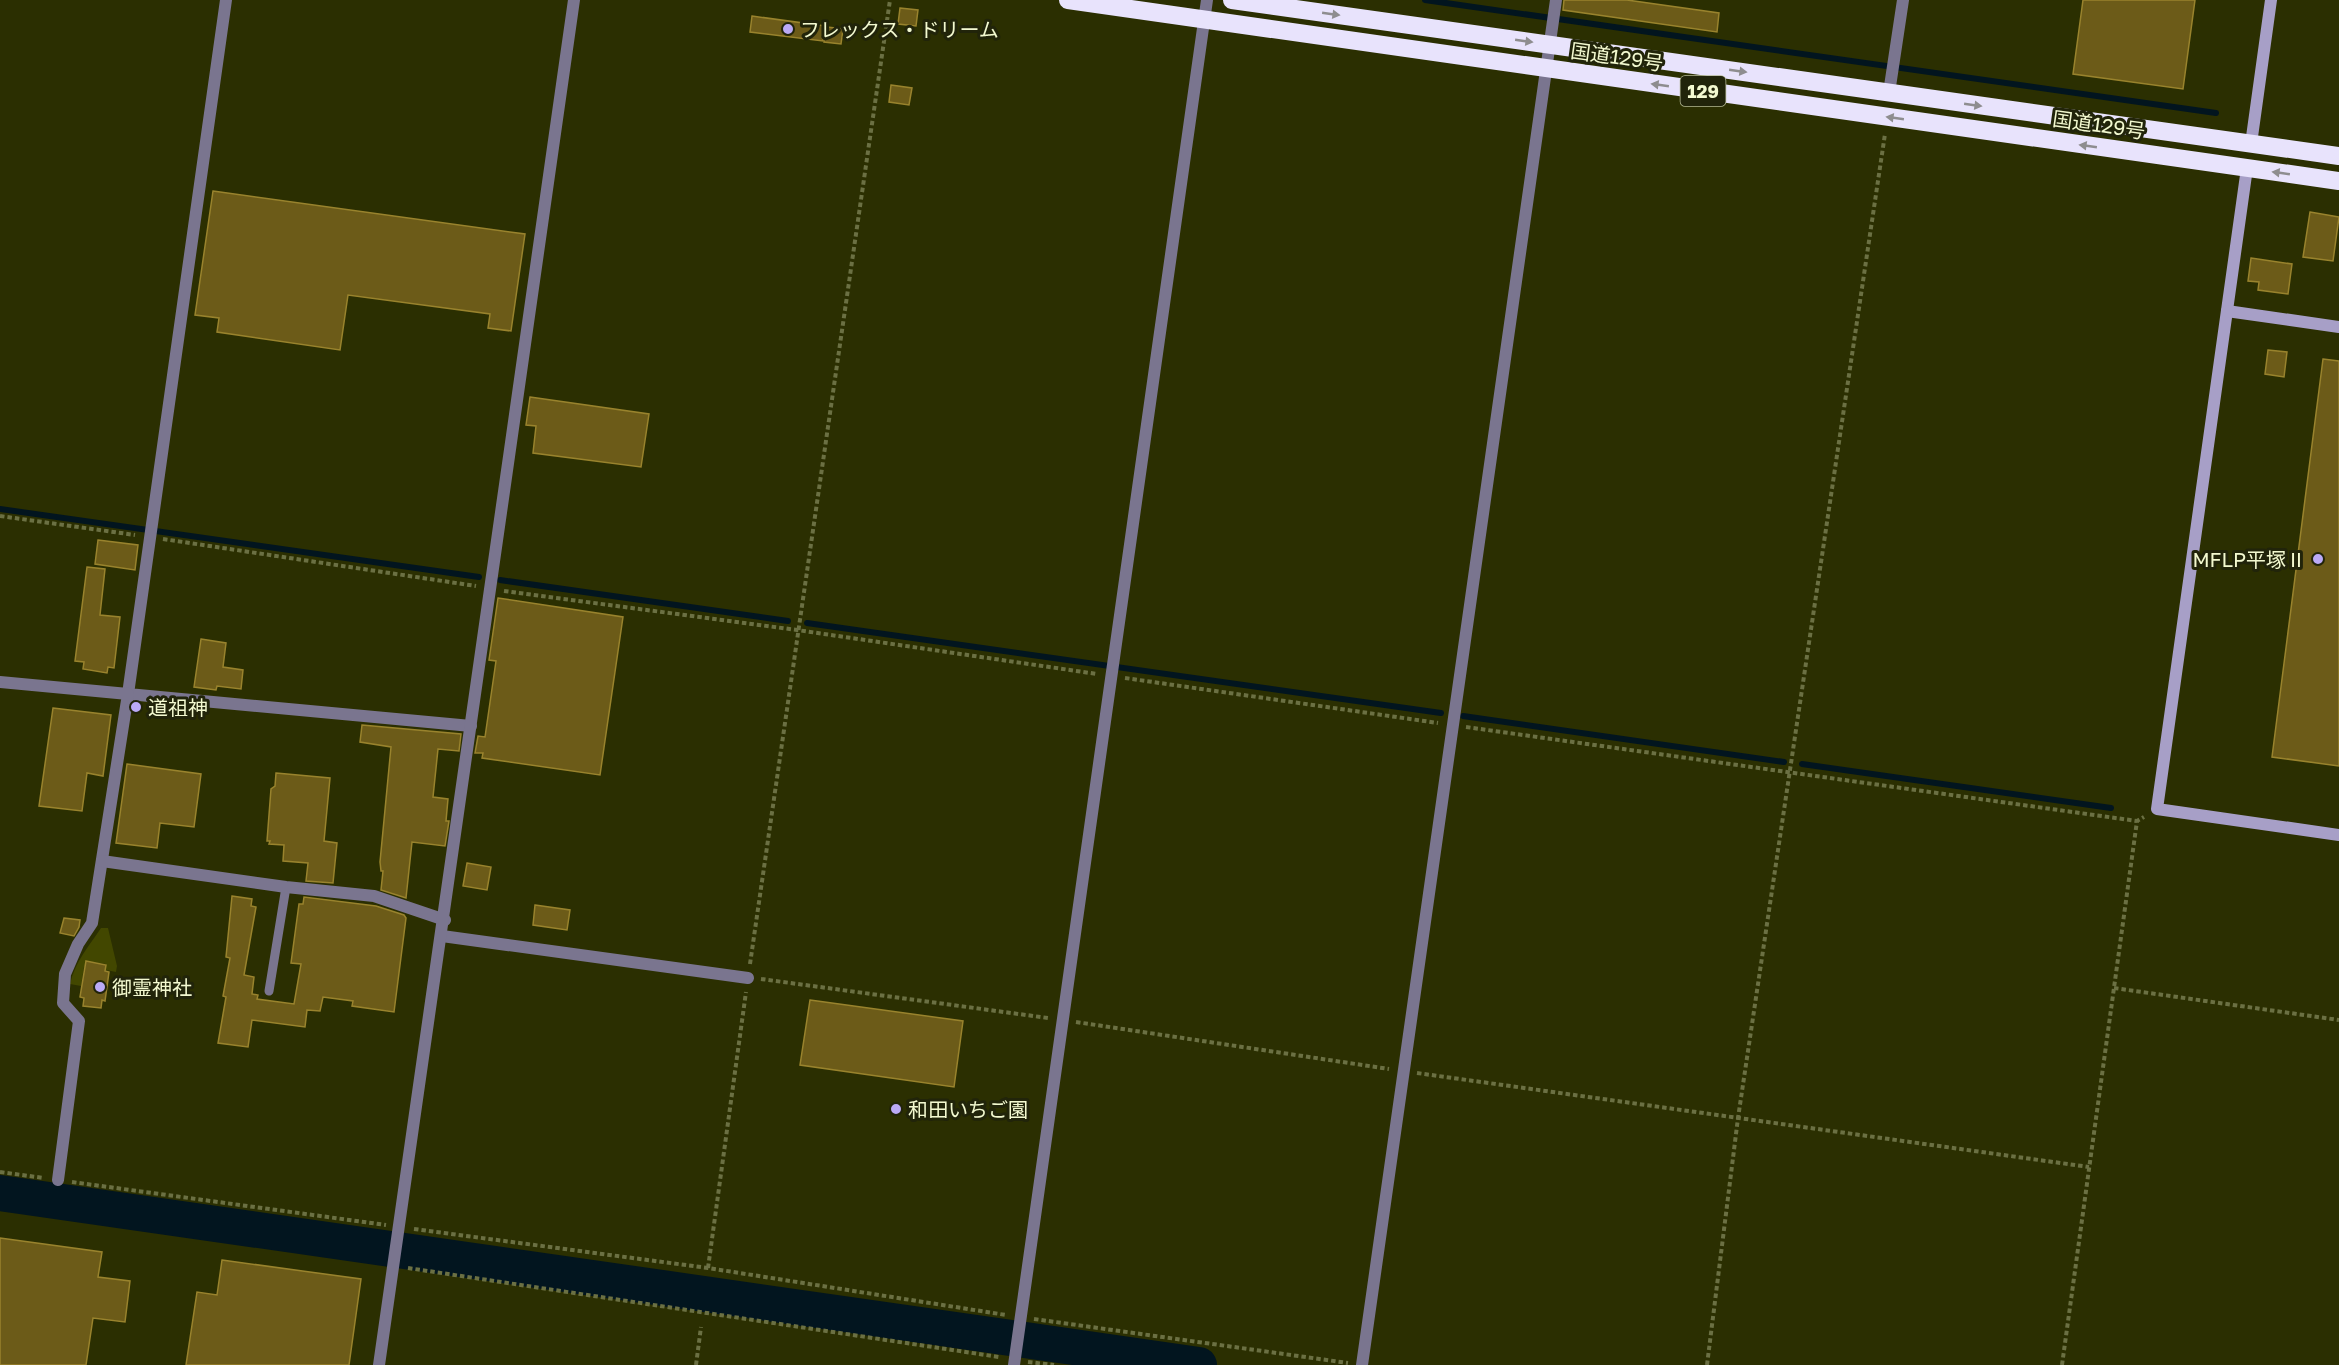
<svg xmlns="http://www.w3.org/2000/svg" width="2339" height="1365" font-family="'Golos Text','Noto Sans JP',sans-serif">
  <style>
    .green { fill: #424700 }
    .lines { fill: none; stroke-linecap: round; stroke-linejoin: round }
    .stream { stroke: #02151f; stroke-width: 6 }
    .river { stroke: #02151f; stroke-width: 36 }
    .building { fill: #6c5b18; stroke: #99832d; stroke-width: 1.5 }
    .path { stroke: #6b7043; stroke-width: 4; stroke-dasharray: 4.5 3; stroke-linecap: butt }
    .lane { stroke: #7a758f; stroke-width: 9 }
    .street { stroke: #7a758f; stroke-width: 12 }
    .secondary { stroke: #a79fc7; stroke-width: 12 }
    .highway { stroke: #e8e3fc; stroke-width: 18 }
    .oneway { fill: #8e8d8f }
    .poi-dot { fill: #bbaaf6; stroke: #21240a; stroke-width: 2 }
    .labels { text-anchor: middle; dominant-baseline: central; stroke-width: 6; stroke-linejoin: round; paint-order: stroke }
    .shield { fill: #21240a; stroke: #b4b995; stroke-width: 1.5 }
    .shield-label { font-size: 18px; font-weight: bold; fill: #f3f9d0 }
    .poi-label { font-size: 20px; fill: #f3f9d0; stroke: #21240a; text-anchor: start }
    .street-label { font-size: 20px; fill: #f3f9d0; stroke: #21240a }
  </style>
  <rect width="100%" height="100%" fill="#2b2f01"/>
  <path class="green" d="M101,928h7l9,38 -1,6 -10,-2v-6l-15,-2 -1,5h-6l-3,19 -11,-2c5,-22 19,-38 31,-56z"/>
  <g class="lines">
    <g class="stream">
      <polyline points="1425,0 2216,113"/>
      <polyline points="0,509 479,577"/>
      <polyline points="500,580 788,621"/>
      <polyline points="807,623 1441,713"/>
      <polyline points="1463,716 1784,762"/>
      <polyline points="1802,764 2111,808"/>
    </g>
    <polyline class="river" points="0,1193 1199,1365"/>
  </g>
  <g class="building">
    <polygon points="1564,0 1627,0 1719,13 1717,32 1563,10"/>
    <polygon points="2083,0 2195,0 2183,89 2073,74"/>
    <polygon points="900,8 918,10 916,26 898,24"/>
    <polygon points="752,16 825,26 823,41 750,32"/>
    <polygon points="827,27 843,29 841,44 824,42"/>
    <polygon points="891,85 912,88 909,105 889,102"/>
    <polygon points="213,191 525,234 511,331 488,328 490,314 348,295 340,350 217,332 219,318 195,315"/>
    <polygon points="2310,212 2339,217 2333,261 2303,257"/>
    <polygon points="2251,258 2292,264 2288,294 2258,290 2259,282 2248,281"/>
    <polygon points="2268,350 2287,352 2284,377 2265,374"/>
    <polygon points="2323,359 2339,361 2339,766 2272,757"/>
    <polygon points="530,397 649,414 641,467 533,453 536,426 526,425"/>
    <polygon points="98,540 138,545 135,570 95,564"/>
    <polygon points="87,567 105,569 100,615 120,617 114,668 108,667 107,673 83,669 84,662 75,661"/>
    <polygon points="498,598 623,617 600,775 482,758 483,753 475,753 478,736 485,737 496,661 489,660"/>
    <polygon points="201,639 226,643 223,667 243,670 241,689 217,686 216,690 194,687"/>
    <polygon points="53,708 111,715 103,776 87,773 82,811 39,806"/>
    <polygon points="362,725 461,734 459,751 438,749 433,797 448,799 446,821 449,821 445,846 412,842 406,898 381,890 383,871 381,871 380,862 391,747 360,742"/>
    <polygon points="127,764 201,774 194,827 160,823 157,848 116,843"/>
    <polygon points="276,773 330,778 324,841 337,843 333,883 306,881 308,863 283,861 284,845 269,844 270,841 267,841 271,789 275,786"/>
    <polygon points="467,863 491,867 487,890 463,886"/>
    <polygon points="232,896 252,899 251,906 256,907 244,975 254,977 252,994 258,995 257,999 294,1004 301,964 291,963 299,904 303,904 304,897 376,906 404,915 406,918 394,1012 352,1006 353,1001 323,997 320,1011 307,1010 305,1027 252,1020 248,1047 218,1043 226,997 223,996 230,958 226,957"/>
    <polygon points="535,905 570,910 567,930 533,925"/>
    <polygon points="64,918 80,920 79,927 74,936 60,933"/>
    <polygon points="86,961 106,965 105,971 109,972 105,1001 102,1000 101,1008 83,1006 84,998 80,997"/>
    <polygon points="810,1000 963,1021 954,1087 800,1065"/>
    <polygon points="0,1238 102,1252 98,1277 130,1281 125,1322 93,1318 86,1365 0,1365"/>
    <polygon points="222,1260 361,1279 349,1365 186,1365 197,1292 217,1295"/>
  </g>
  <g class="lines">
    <g class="path">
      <polyline points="0,516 135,535"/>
      <polyline points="163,539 476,586"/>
      <polyline points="504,591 797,630 1097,674"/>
      <polyline points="1125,678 1438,723"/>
      <polyline points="1466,727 2137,821"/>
      <polyline points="750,964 890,0"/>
      <polyline points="761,979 1048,1018"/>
      <polyline points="2114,988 2339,1020"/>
      <polyline points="1076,1022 1389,1069"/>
      <polyline points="1417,1073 2089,1167"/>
      <polyline points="0,1172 44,1178"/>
      <polyline points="72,1182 386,1225"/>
      <polyline points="414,1229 708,1268 1006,1315"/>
      <polyline points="408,1268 999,1357"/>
      <polyline points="708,1268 746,992"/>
      <polyline points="1034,1319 1348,1363"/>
      <polyline points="1028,1362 1054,1365"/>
      <polyline points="696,1365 701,1327"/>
      <polyline points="1707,1365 1738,1118 1885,134"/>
      <polyline points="2062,1365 2137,821 2144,817"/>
    </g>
    <polyline class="lane" points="269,991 286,887"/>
    <g class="street">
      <polyline points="226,0 128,694 471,726"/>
      <polyline points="1889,93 1903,0"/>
      <polyline points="0,682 128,694 92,923 78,944 65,974 63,1003 79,1021 58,1180"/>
      <polyline points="102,861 286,887 374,896 445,920"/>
      <polyline points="442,936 748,978"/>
      <path d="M379,1365c66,-455 130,-910 195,-1365"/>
      <polyline points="1014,1365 1207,0"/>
      <polyline points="1362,1365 1556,0"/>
    </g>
    <g class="secondary">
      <polyline points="2251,144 2271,0"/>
      <polyline points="2247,168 2157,809 2339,835"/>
      <polyline points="2227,311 2339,327"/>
    </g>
    <g class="highway">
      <polyline points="1068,0 2339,181"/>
      <polyline points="1232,0 2339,156"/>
    </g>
  </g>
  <defs><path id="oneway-solid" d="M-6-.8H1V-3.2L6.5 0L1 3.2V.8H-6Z" transform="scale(1.5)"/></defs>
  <g class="oneway">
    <use href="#oneway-solid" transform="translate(1331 14) rotate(8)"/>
    <use href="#oneway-solid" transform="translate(1524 41) rotate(8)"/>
    <use href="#oneway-solid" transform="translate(1738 71) rotate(8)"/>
    <use href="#oneway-solid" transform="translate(1660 85) rotate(-172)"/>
    <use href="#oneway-solid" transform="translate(1973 105) rotate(8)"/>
    <use href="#oneway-solid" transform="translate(1895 118) rotate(-172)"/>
    <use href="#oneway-solid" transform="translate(2088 146) rotate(-172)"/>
    <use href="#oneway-solid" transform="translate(2281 173) rotate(-172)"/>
  </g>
  <g class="poi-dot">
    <circle cx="788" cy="29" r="6"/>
    <circle cx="2318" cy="559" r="6"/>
    <circle cx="136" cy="707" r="6"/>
    <circle cx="100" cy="987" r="6"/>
    <circle cx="896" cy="1109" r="6"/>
  </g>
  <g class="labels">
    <rect class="shield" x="1680.5" y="76" width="45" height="30" rx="4.5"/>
    <g class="shield-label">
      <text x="1703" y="91">129</text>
    </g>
    <g class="poi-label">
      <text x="800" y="29">フレックス・ドリーム</text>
      <text x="2306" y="559" text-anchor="end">MFLP平塚Ⅱ</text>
      <text x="148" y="707">道祖神</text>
      <text x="112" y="987">御霊神社</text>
      <text x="908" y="1109">和田いちご園</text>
    </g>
    <g class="street-label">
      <text transform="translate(1617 56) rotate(8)">国道129号</text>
      <text transform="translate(2099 124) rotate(8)">国道129号</text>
    </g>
  </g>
</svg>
